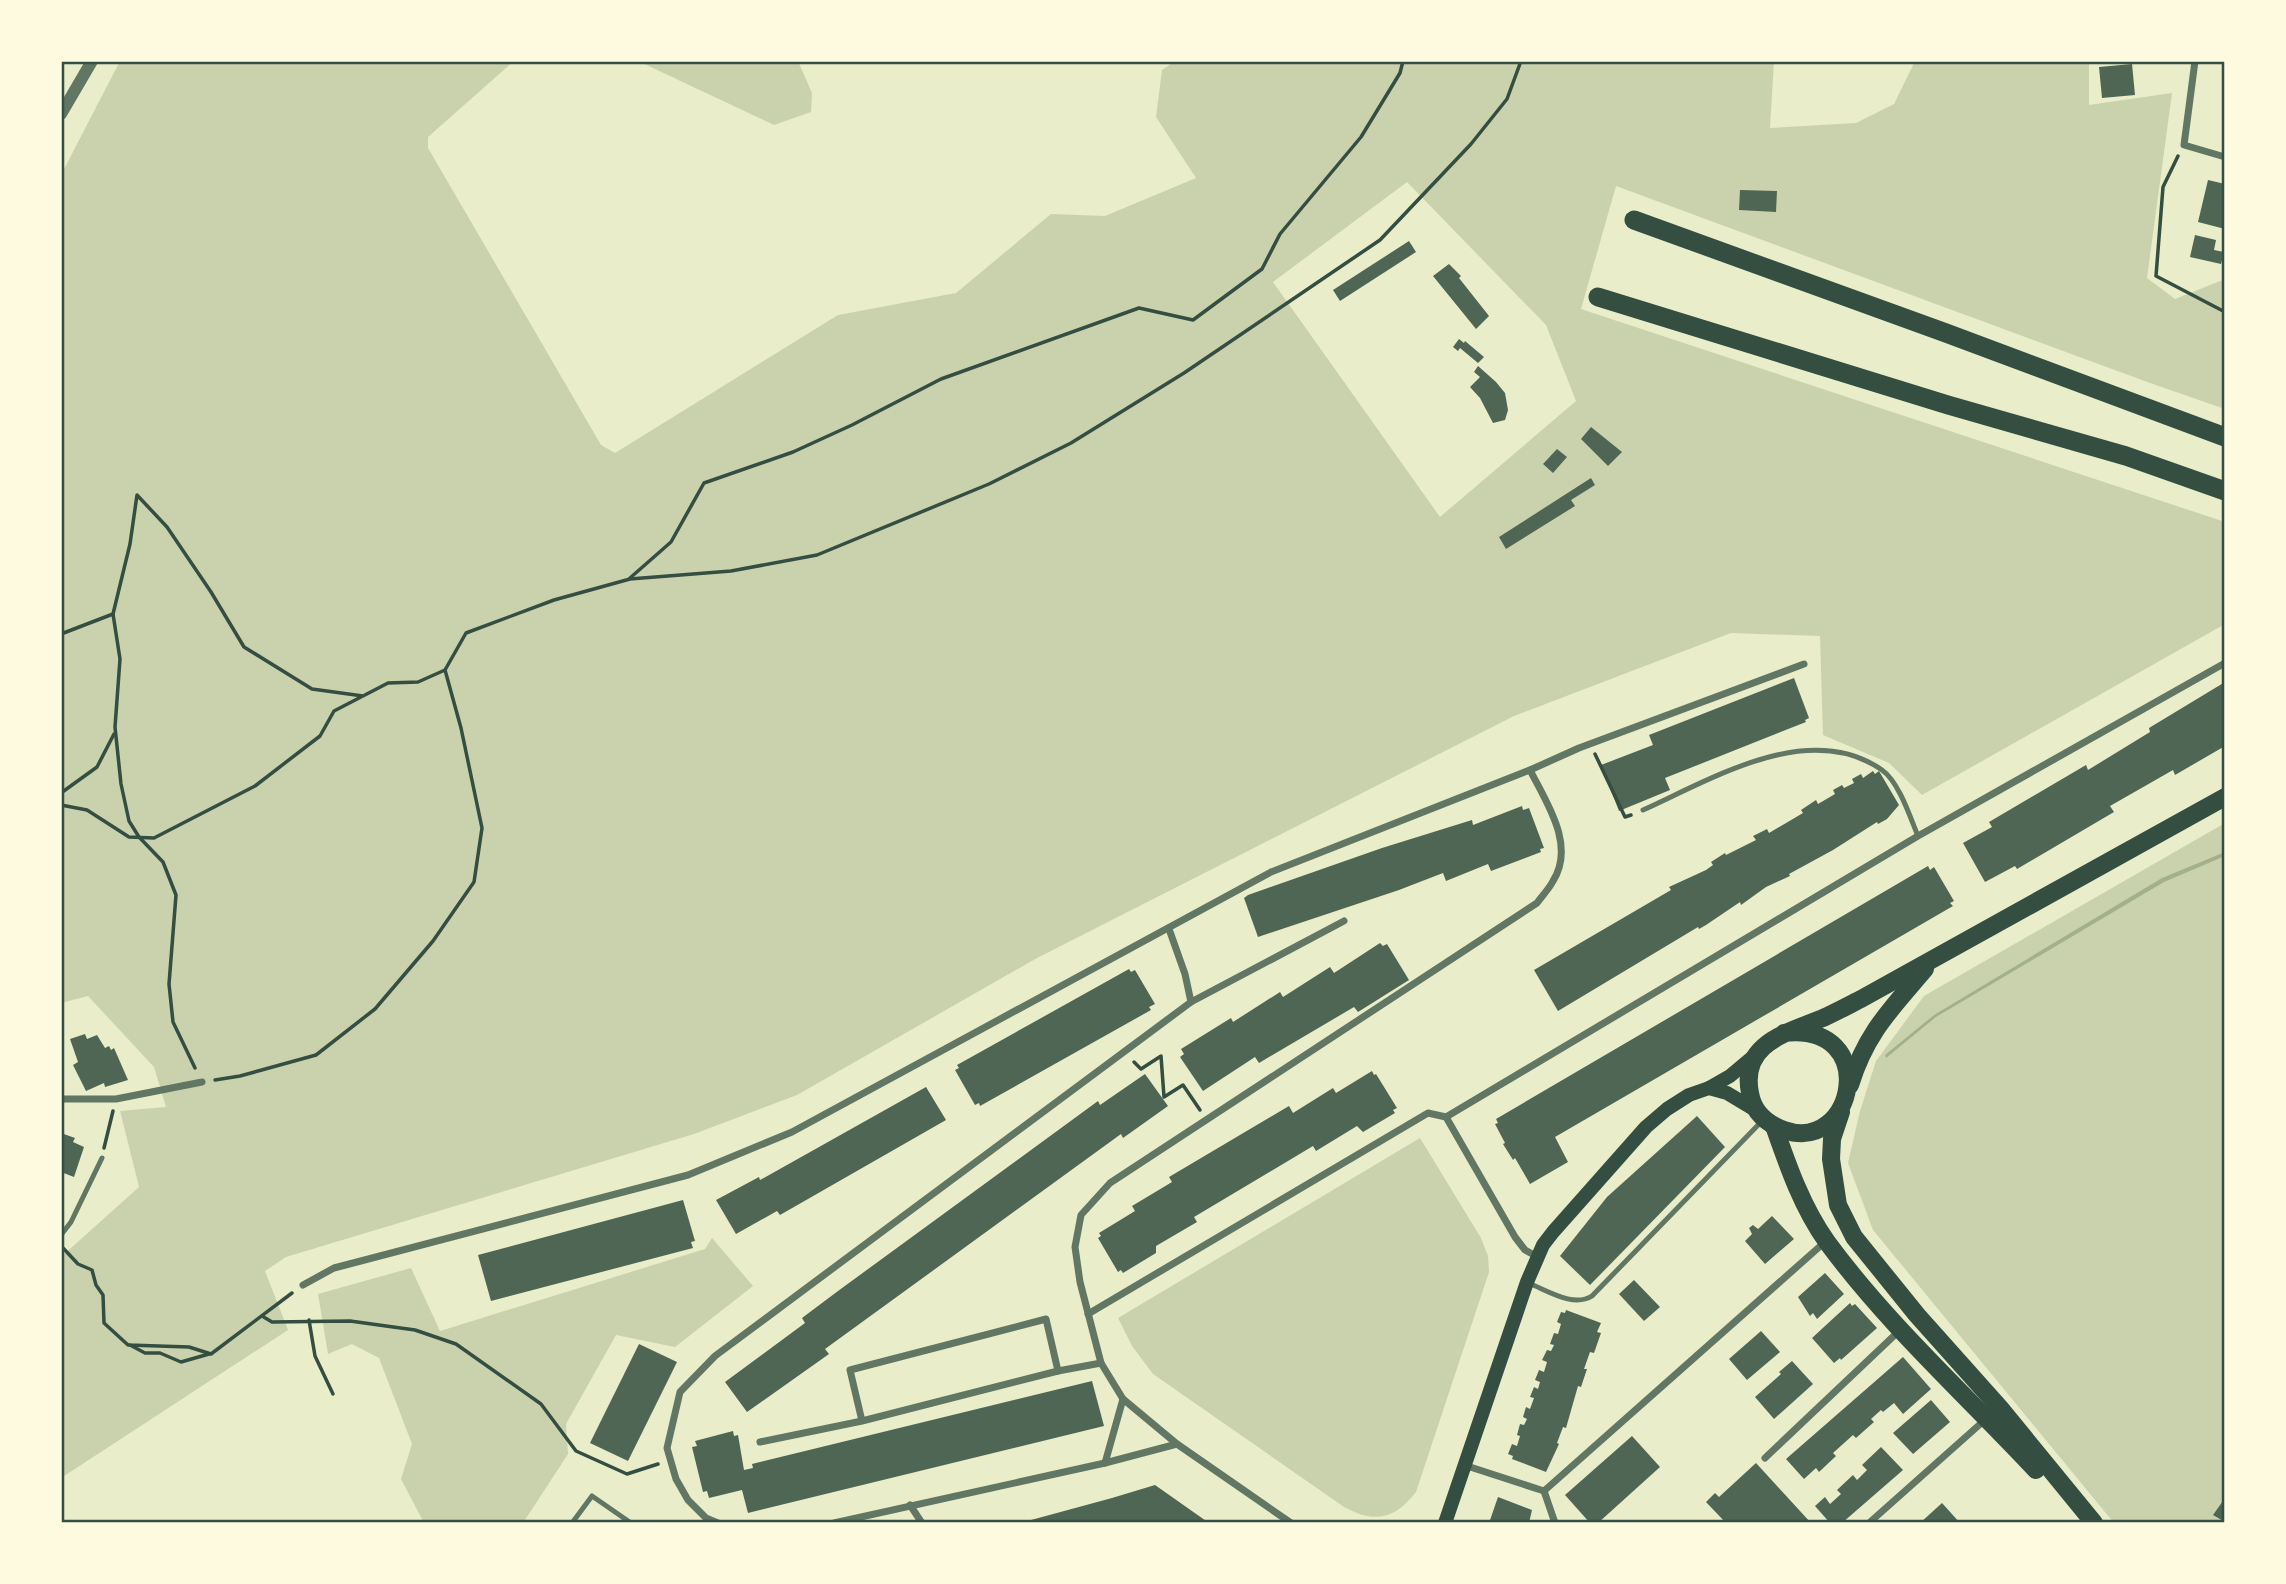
<svg xmlns="http://www.w3.org/2000/svg" width="2286" height="1584" font-family="'Nunito Sans',sans-serif">
  <style>
    .green { fill: #cad2ad; fill-rule: evenodd }
    .water { fill: #a3b18a }
    .building { fill: #4f6655 }
    .lines { fill: none; stroke-linecap: round; stroke-linejoin: round }
    .path { stroke: #344e41; stroke-width: 3.5 }
    .service { stroke: #617663; stroke-width: 5 }
    .minor { stroke: #617663; stroke-width: 7 }
    .tertiary { stroke: #617663; stroke-width: 12 }
    .secondary { stroke: #344e41; stroke-width: 14 }
    .primary { stroke: #344e41; stroke-width: 18 }
    .motorway { stroke: #344e41; stroke-width: 19 }
    .neatline { fill: none; stroke: #344e41; stroke-width: 2.5 }
  </style>
  <rect width="100%" height="100%" fill="#e9edc9"/>
  <g class="green">
    <path d="M120,61h394l-86,76v11l173,297 14,8 223,-138 118,-22 95,-79 54,2 91,-38 -40,-61 6,-47 13,-9h599l-4,67 86,-5 38,-19 21,-43h174v44l83,-12 -25,185 28,21 50,-20v130l-75,-26 -534,-197 -35,123 644,213v102l-303,171 -33,-32 -66,-28 -3,-99 -89,-3 -217,83 -477,242 -240,137 -103,39 -408,123 -21,14 23,59 -227,148v-221l78,-70 -19,-76 46,-4 -12,-40 -66,-71 -27,7v-828zM1407,182l139,143 30,76 -136,116 -167,-235z"/>
    <polygon points="638,61 798,61 812,93 811,112 774,125"/>
    <polygon points="2225,823 2225,1523 2114,1523 1873,1230 1848,1163 1860,1111 1876,1061 1924,996"/>
    <path d="M1420,1138l61,100 7,18 1,16 -73,220c-21,27 -41,32 -72,15l-191,-133 -21,-28 -14,-28z"/>
    <polygon points="712,1238 753,1286 675,1347 616,1335 566,1424 568,1454 523,1523 424,1523 401,1479 412,1444 379,1358 352,1344 328,1354 318,1294 411,1268 440,1331 705,1249"/>
  </g>
  <polygon class="water" points="2225,852 2225,856 2164,882 1936,1017 1886,1058 1885,1055 1934,1015 2162,878"/>
  <g class="building">
    <polygon points="2132,64 2135,95 2102,98 2099,67"/>
    <polygon points="2208,180 2225,184 2225,209 2222,217 2225,217 2225,229 2198,222"/>
    <polygon points="1740,190 1777,191 1776,212 1739,210"/>
    <polygon points="2195,235 2216,240 2214,250 2224,252 2221,264 2190,257"/>
    <polygon points="1409,241 1416,252 1340,301 1333,290"/>
    <polygon points="1449,264 1461,276 1459,278 1489,316 1476,329 1433,276"/>
    <polygon points="1459,339 1464,343 1465,341 1484,357 1478,363 1460,348 1458,351 1453,347"/>
    <polygon points="1478,366 1496,382 1505,393 1508,410 1505,420 1493,423 1480,398 1470,387 1480,377 1474,372"/>
    <polygon points="1591,427 1622,452 1608,466 1581,439"/>
    <polygon points="1557,449 1567,457 1553,473 1543,464"/>
    <polygon points="1591,478 1595,485 1571,500 1575,506 1506,549 1499,537"/>
    <polygon points="1794,678 1809,718 1805,720 1806,722 1665,778 1670,790 1619,811 1601,765 1653,745 1649,735"/>
    <polygon points="2225,682 2225,746 2175,775 2173,770 2110,806 2114,812 2017,869 2015,866 1985,882 1963,843 1992,827 1989,822 2086,765 2088,770 2150,732 2149,728"/>
    <polygon points="1873,771 1875,774 1879,771 1899,805 1887,819 1878,824 1877,822 1833,850 1789,874 1790,876 1766,887 1741,905 1740,902 1706,925 1699,929 1698,927 1558,1011 1534,970 1671,890 1669,887 1706,870 1713,865 1711,862 1725,853 1726,855 1756,840 1753,836 1767,829 1769,833 1803,813 1801,810 1816,800 1818,804 1835,794 1833,790 1842,785 1844,788 1854,783 1852,779 1861,774 1863,778"/>
    <polygon points="1522,806 1523,810 1529,808 1544,848 1540,849 1541,852 1491,871 1488,864 1446,881 1443,873 1399,890 1258,937 1244,898 1248,895 1382,848 1472,820 1473,825"/>
    <polygon points="1928,866 1930,870 1934,867 1954,901 1950,903 1953,906 1555,1137 1568,1162 1530,1184 1515,1158 1513,1160 1503,1144 1505,1143 1495,1124 1498,1123 1496,1119"/>
    <polygon points="1380,943 1383,946 1387,944 1409,980 1358,1012 1354,1007 1259,1063 1255,1057 1203,1091 1180,1057 1184,1054 1181,1049 1231,1018 1233,1022 1280,992 1283,997 1330,967 1334,973"/>
    <polygon points="1129,969 1131,972 1135,970 1155,1004 1149,1007 1151,1010 980,1106 979,1103 975,1105 955,1070 959,1068 957,1065"/>
    <polygon points="85,1034 87,1039 97,1035 105,1048 109,1046 111,1050 114,1048 128,1080 105,1087 104,1083 86,1091 73,1065 78,1062 70,1039"/>
    <polygon points="1372,1071 1374,1075 1376,1074 1397,1108 1393,1110 1395,1113 1363,1132 1357,1126 1316,1151 1313,1146 1194,1217 1197,1222 1156,1246 1156,1253 1123,1273 1121,1270 1118,1272 1098,1238 1101,1236 1099,1233 1135,1211 1132,1206 1172,1182 1169,1177 1289,1106 1293,1113 1333,1088 1336,1093"/>
    <polygon points="1145,1074 1168,1106 1123,1138 1121,1134 825,1349 829,1354 747,1412 725,1382 805,1323 802,1318 838,1291 1098,1101 1100,1105"/>
    <polygon points="926,1087 946,1120 780,1215 777,1211 736,1234 716,1200 759,1177 760,1180"/>
    <polygon points="1697,1116 1725,1147 1590,1285 1560,1256 1607,1197"/>
    <polygon points="61,1133 75,1138 73,1142 84,1147 74,1177 61,1172"/>
    <polygon points="683,1200 695,1241 691,1242 693,1248 491,1301 478,1255"/>
    <polygon points="1772,1216 1794,1239 1765,1264 1745,1241 1752,1234 1749,1228 1753,1225 1758,1229"/>
    <polygon points="1825,1273 1844,1294 1817,1319 1813,1313 1810,1316 1798,1297"/>
    <polygon points="1634,1280 1660,1307 1644,1321 1619,1294"/>
    <polygon points="1850,1303 1852,1306 1855,1304 1877,1328 1841,1360 1840,1358 1834,1363 1812,1338"/>
    <polygon points="1566,1310 1601,1323 1597,1332 1601,1333 1594,1353 1590,1352 1584,1369 1587,1369 1581,1387 1578,1386 1566,1428 1563,1427 1557,1443 1559,1444 1546,1472 1512,1459 1513,1456 1508,1454 1512,1444 1517,1446 1520,1436 1517,1435 1520,1424 1524,1425 1527,1419 1523,1417 1526,1407 1530,1409 1534,1398 1530,1397 1534,1387 1538,1389 1540,1382 1535,1380 1539,1370 1544,1372 1547,1362 1542,1360 1547,1350 1551,1351 1554,1345 1550,1344 1554,1333 1558,1334 1561,1324 1557,1322 1561,1312 1565,1313"/>
    <polygon points="1761,1331 1780,1352 1747,1380 1729,1359"/>
    <polygon points="639,1344 677,1362 628,1461 590,1443"/>
    <polygon points="1903,1357 1931,1389 1903,1414 1894,1403 1883,1412 1881,1410 1871,1419 1874,1422 1856,1438 1853,1435 1833,1453 1836,1456 1819,1472 1816,1468 1804,1479 1786,1459"/>
    <polygon points="1792,1361 1813,1384 1774,1419 1755,1397 1781,1374 1779,1372"/>
    <polygon points="1092,1381 1104,1426 748,1513 742,1490 709,1498 707,1491 703,1492 692,1447 697,1446 695,1441 733,1431 734,1436 738,1435 744,1470 753,1468 752,1464"/>
    <polygon points="1931,1400 1950,1422 1913,1454 1893,1433"/>
    <polygon points="1632,1436 1660,1467 1598,1523 1590,1523 1565,1495"/>
    <polygon points="1881,1447 1903,1470 1842,1523 1830,1523 1815,1506 1825,1497 1830,1504 1841,1494 1837,1490 1853,1475 1857,1480 1867,1470 1862,1465"/>
    <polygon points="1756,1463 1811,1523 1726,1523 1706,1502 1715,1493 1719,1497"/>
    <polygon points="1155,1485 1209,1523 1020,1523 1112,1498"/>
    <polygon points="1498,1497 1532,1510 1529,1523 1489,1523"/>
    <polygon points="2225,1498 2225,1522 2213,1515"/>
    <polygon points="1942,1503 1960,1523 1920,1523"/>
  </g>
  <g class="lines">
    <g class="path">
      <polyline points="2178,156 2163,187 2156,276 2225,312"/>
      <polyline points="630,578 671,542 704,483 793,452 852,425 941,379 1139,308 1193,320 1262,269 1280,234 1361,137 1400,73 1403,61"/>
      <polyline points="113,614 120,659 115,727 121,784 129,821 139,837 163,862 176,895 169,984 173,1022 195,1068"/>
      <polyline points="61,634 113,614 130,544 137,495 167,527 211,592 244,647 312,689 363,696 388,683 418,682 445,670"/>
      <polyline points="1595,754 1625,817 1631,815"/>
      <polyline points="61,793 97,767 114,734"/>
      <polyline points="61,805 87,810 129,837 154,838 255,786 320,736 334,711 361,697"/>
      <polyline points="1134,1062 1141,1069 1161,1056 1164,1097 1183,1085 1200,1110"/>
      <polyline points="215,1080 240,1076 316,1055 375,1009 433,941 474,882 482,828 461,728 445,670 466,633 554,600 630,579 731,571 817,555 989,484 1071,443 1184,373 1380,240 1471,144 1507,99 1521,61"/>
      <polyline points="104,1148 113,1111"/>
      <polyline points="63,1248 78,1264 92,1270 96,1285 103,1295 104,1323 128,1345 189,1347 211,1354 292,1293"/>
      <polyline points="262,1316 272,1322 350,1321 415,1330 456,1344 541,1404 576,1451 627,1474 658,1464"/>
      <polyline points="309,1320 315,1356 333,1394"/>
      <polyline points="130,1345 145,1353 160,1353 181,1362 209,1354"/>
    </g>
    <g class="service">
      <path d="M1643,810c69,-31 166,-91 239,-40 17,12 28,47 36,66"/>
      <polyline points="61,1235 71,1222 102,1158"/>
      <path d="M1528,1283c19,7 45,25 64,13l170,-175"/>
      <polyline points="572,1523 592,1496 631,1523"/>
    </g>
    <g class="minor">
      <polyline points="2195,61 2184,145 2225,157"/>
      <polyline points="1169,929 1185,974 1191,1002"/>
      <polyline points="61,1099 116,1099 202,1082"/>
      <polyline points="1538,1257 1525,1250 1515,1237 1446,1117 1918,836 2225,663"/>
      <polyline points="303,1285 334,1268 688,1175 792,1132 1271,872 1530,770 1579,748 1804,664"/>
      <polyline points="1088,1314 1428,1113 1446,1117"/>
      <polyline points="1058,1371 1101,1363"/>
      <polyline points="760,1442 862,1421 1058,1371 1046,1319 850,1370 862,1421"/>
      <polyline points="1765,1458 1899,1331"/>
      <polyline points="1105,1463 1123,1399"/>
      <polyline points="1464,1465 1544,1491 1826,1241"/>
      <polyline points="1544,1491 1555,1523"/>
      <polyline points="910,1505 922,1523"/>
      <polyline points="718,1523 706,1518 688,1500 676,1479 667,1448 680,1392 715,1356 1191,1002 1344,921"/>
      <polyline points="834,1523 1105,1463 1177,1444"/>
      <path d="M1291,1523l-114,-79 -54,-45 -22,-36 -21,-81 -5,-35 6,-32 29,-32 427,-280c5,-7 12,-14 16,-22 23,-36 -7,-79 -23,-111"/>
      <polyline points="1869,1523 1987,1418"/>
    </g>
    <polyline class="tertiary" points="61,114 92,61"/>
    <g class="secondary">
      <polyline points="1709,1088 1727,1093 1757,1111"/>
      <polyline points="1445,1523 1527,1282 1543,1245 1553,1232 1646,1127 1667,1109 1689,1095 1709,1088 1730,1076 1755,1055"/>
    </g>
    <g class="primary">
      <path d="M1784,1033c98,-11 71,122 0,97 -17,-6 -31,-18 -34,-37 -10,-50 37,-60 73,-75 13,-6 26,-13 38,-19l364,-202"/>
      <path d="M1850,1085c16,-52 41,-76 75,-116"/>
      <polyline points="1841,1112 1832,1139 1831,1159 1838,1205 1854,1237 1917,1315 2000,1408 2094,1523"/>
      <path d="M1774,1126c14,40 28,81 53,116 61,83 139,153 209,228"/>
    </g>
    <g class="motorway">
      <polyline points="1634,220 1946,333 2225,437"/>
      <polyline points="1598,297 1948,405 2126,456 2225,491"/>
    </g>
  </g>
  <rect width="2286" height="1584" fill="none" stroke="#fefae0" stroke-width="126"/>
  <rect x="63" y="63" width="2160" height="1458" class="neatline"/>
</svg>
